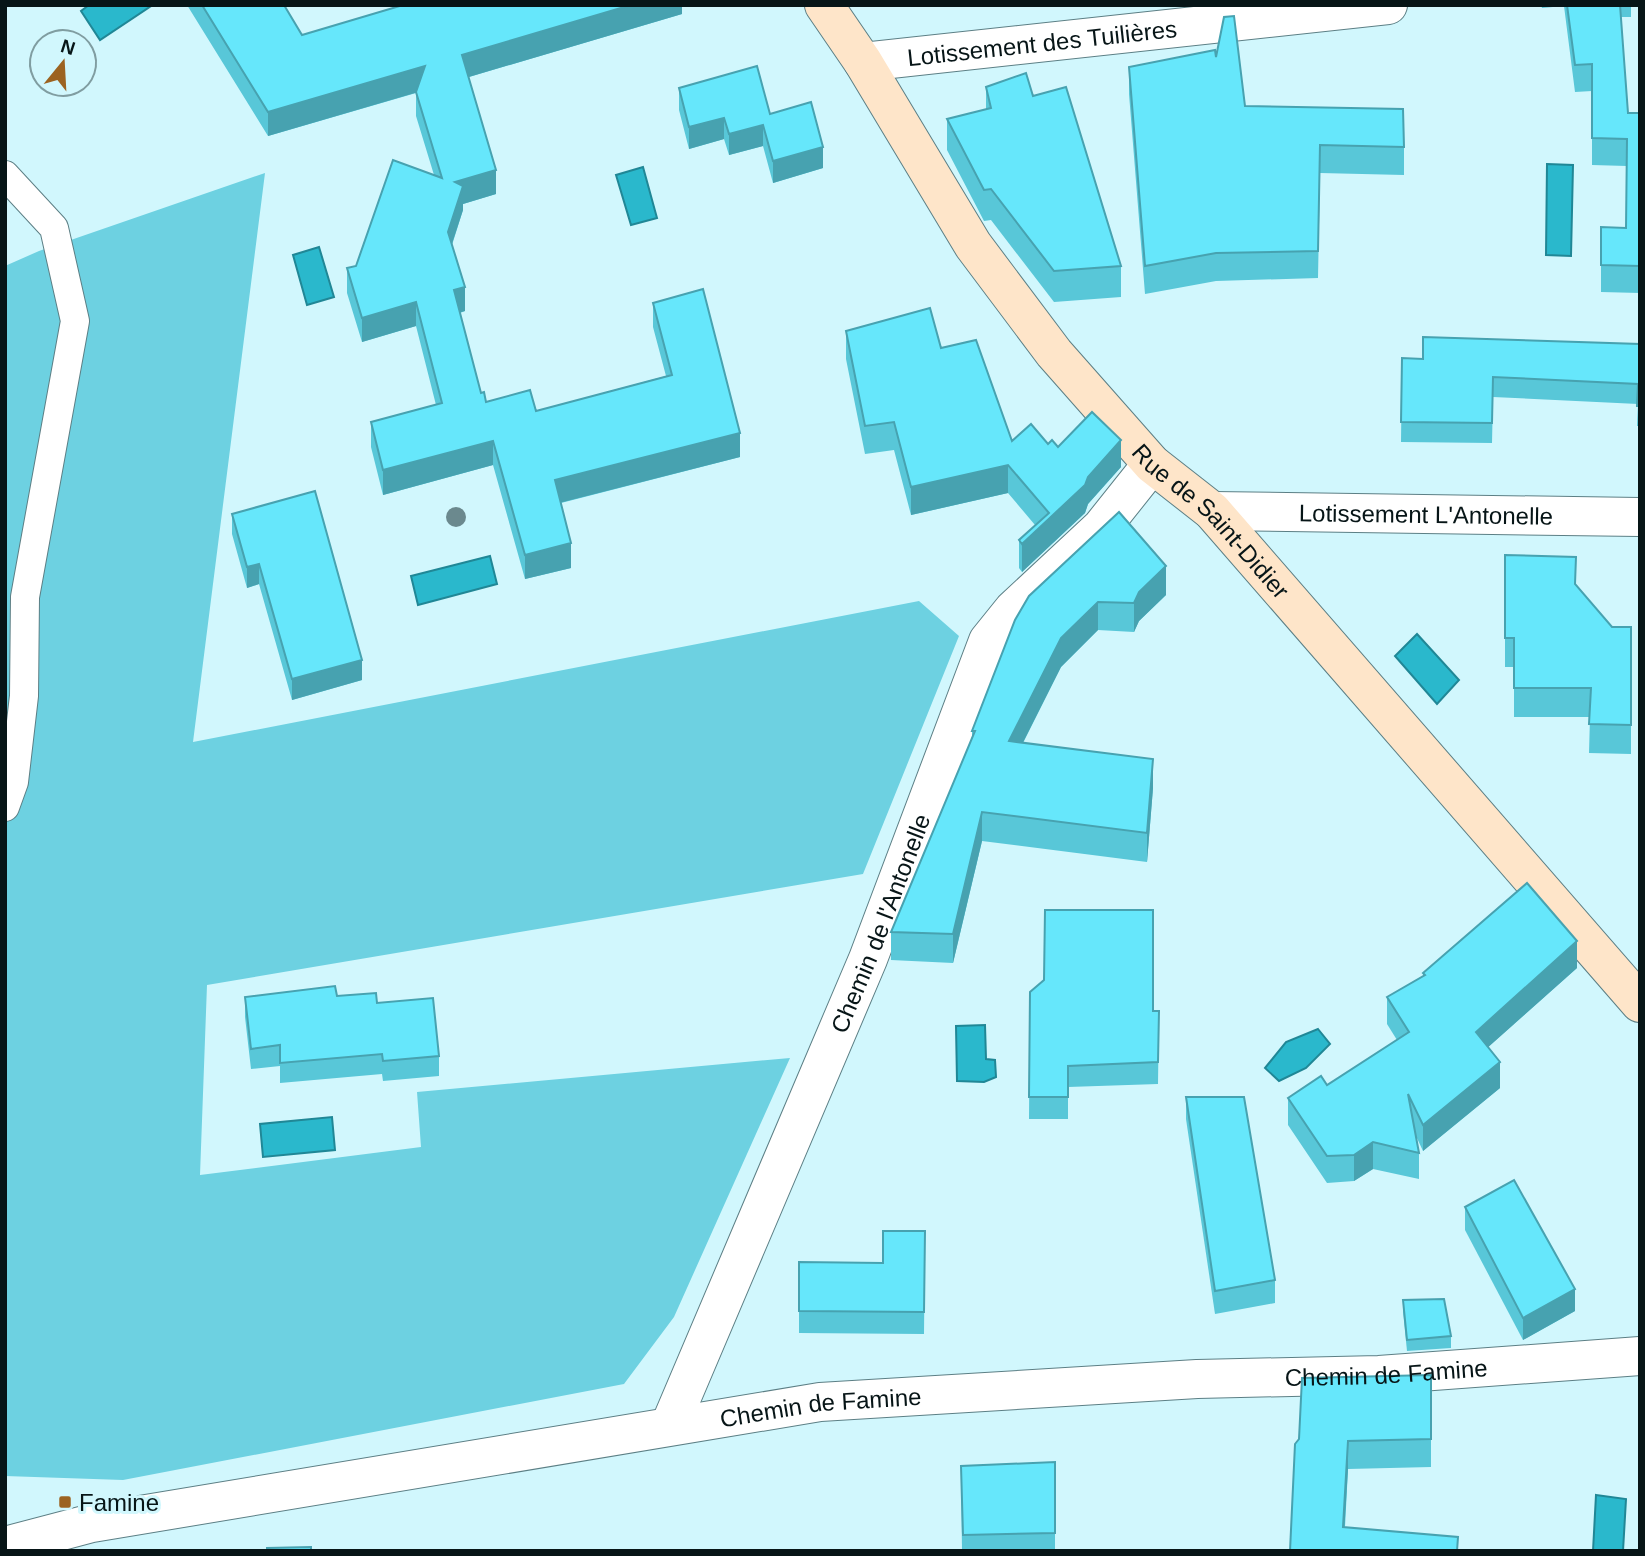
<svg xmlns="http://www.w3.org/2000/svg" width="1645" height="1556" font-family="Arial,sans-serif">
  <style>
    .green { fill: #6dd1e1 }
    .water { fill: #2ab8cc; stroke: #208796; stroke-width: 2 }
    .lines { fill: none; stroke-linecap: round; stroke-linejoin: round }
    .lane-casing { stroke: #5c7f85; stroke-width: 30 }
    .street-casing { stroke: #5c7f85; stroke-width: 40 }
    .secondary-casing { stroke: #5c7f85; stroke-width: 40 }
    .lane { stroke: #fff; stroke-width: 28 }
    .street { stroke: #fff; stroke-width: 38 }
    .secondary { stroke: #fee5c9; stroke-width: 38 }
    .tree { fill: #6b898e }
    .wall { fill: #58c7d8 }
    .shaded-wall { fill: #47a2b0 }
    .building { fill: #66e7fb; stroke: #47a2b0; stroke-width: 2 }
    .poi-dot { fill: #9c6321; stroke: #d1f7fd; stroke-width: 2.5 }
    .labels { text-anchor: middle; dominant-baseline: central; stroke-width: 6; stroke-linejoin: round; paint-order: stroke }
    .street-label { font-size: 24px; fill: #071517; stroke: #d1f7fd }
    .poi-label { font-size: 24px; fill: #071517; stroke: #d1f7fd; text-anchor: start }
  </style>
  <rect width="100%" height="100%" fill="#d1f7fd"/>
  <polygon class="green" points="265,173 193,742 919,601 959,636 863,874 207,985 200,1175 421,1147 417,1092 790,1058 674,1317 624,1384 123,1480 5,1476 5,266 39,251"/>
  <g class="water">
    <polygon points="89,5 150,5 151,6 100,40 81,11"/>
    <polygon points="1547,164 1573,165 1571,256 1546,255"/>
    <polygon points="643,167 657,218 631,225 616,175"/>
    <polygon points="319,247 334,297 307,305 293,255"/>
    <polygon points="490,556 497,584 418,605 411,576"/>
    <polygon points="1417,634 1459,680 1437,704 1395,656"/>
    <polygon points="985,1025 986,1059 995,1060 996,1077 984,1082 957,1081 956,1026"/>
    <polygon points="1318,1029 1330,1044 1306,1068 1279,1081 1265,1068 1286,1042"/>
    <polygon points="332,1117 335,1150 263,1157 260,1124"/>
    <polygon points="1596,1495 1626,1499 1623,1551 1593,1551"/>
  </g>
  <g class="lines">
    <g class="lane-casing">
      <polyline id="lane" points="5,175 54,228 75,321 25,597 24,696 14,782 5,807"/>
    </g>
    <g class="street-casing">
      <g id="street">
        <path id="s1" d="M863,62l525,-57"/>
        <path id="s2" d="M1212,511l428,6"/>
        <path id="s3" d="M670,1425l198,-466 120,-318 25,-31 88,-82 51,-64"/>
        <path id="s4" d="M5,1546l87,-23 728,-121 377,-23 182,-4 261,-19"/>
      </g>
    </g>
    <g class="secondary-casing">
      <g id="secondary">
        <path id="s5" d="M824,5l39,57 110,183 81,108 98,111 60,47 428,492"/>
      </g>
    </g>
    <use href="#lane" class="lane"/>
    <use href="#street" class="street"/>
    <use href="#secondary" class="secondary"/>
  </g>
  <circle class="tree" cx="456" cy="517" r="10"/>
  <g class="wall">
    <polygon points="187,5 284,5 302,35 682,5 682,14 469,77 496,194 463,204 463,210 452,245 465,311 460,313 481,393 486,402 536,411 666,376 653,327 653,303 740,457 561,503 571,568 525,579 493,465 383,495 371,447 371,422 436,405 416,326 362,342 347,293 347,268 356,266 434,175 416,116 416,93 268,136"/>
    <polygon points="1541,5 1631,5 1631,17 1621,17 1628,113 1640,113 1640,293 1601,292 1601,227 1626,228 1627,166 1592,165 1592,91 1575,92 1564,6 1542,8"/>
    <polygon points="1216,57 1245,106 1404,147 1404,175 1320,173 1318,278 1216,281 1145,294 1129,94 1129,67"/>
    <polygon points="986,87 1033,96 1121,266 1121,297 1054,302 991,220 984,221 947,150 947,119 986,109"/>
    <polygon points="679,88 770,114 823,168 773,183 763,146 729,155 724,139 689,149 679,110"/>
    <polygon points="846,331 941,348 1012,441 1048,444 1121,467 1088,504 1085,513 1022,572 1019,568 1019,540 1035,525 1008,493 911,515 894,450 865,454 846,359"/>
    <polygon points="1640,344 1640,426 1637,426 1638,404 1493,397 1492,443 1401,442 1402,358 1423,359"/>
    <polygon points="232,514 362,680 292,700 259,584 247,588 232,534"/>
    <polygon points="1505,555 1576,585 1612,627 1631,627 1631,754 1589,753 1590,717 1514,717 1514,667 1505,667"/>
    <polygon points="1166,595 1139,621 1134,632 1098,630 1061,667 1023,743 1153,788 1147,862 982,841 953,963 891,960 891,932 972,739 972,731 1029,596"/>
    <polygon points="1577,968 1488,1047 1500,1088 1423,1151 1416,1136 1419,1153 1419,1179 1373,1169 1354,1181 1327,1183 1288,1125 1288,1098 1327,1085 1397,1040 1387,1024 1387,997 1423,976 1423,973"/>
    <polygon points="1030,992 1159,1011 1158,1084 1068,1087 1068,1119 1029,1119"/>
    <polygon points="337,996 377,1003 439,1056 439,1076 383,1081 382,1074 280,1083 280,1066 251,1069 245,1017 245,997"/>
    <polygon points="1186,1097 1275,1280 1275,1303 1215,1314 1186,1119"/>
    <polygon points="1465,1207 1575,1311 1523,1340 1465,1230"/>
    <polygon points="925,1231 924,1334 799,1333 799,1262 883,1263"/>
    <polygon points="1403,1300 1451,1336 1451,1348 1407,1351 1403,1311"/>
    <polygon points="1431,1375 1431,1467 1348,1469 1345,1527 1458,1551 1290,1551 1295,1444"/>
    <polygon points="1055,1462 1055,1551 962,1551 961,1466"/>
  </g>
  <g class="shaded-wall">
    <polygon points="631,5 682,5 682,14 462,79 462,55"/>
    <polygon points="425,66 425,90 268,136 268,112"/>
    <polygon points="724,118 724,139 689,149 689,127"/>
    <polygon points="763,125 763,146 729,155 729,134"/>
    <polygon points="823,147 823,168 773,183 773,161"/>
    <polygon points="496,170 496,194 463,204 463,210 448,256 448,232 455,182"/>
    <polygon points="465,287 465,311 454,314 454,290"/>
    <polygon points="416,302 416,326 362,342 362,318"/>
    <polygon points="740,433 740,457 555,504 555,480"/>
    <polygon points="1121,440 1121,467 1088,504 1085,513 1022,572 1022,544 1088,477"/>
    <polygon points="493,441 493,465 383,495 383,470"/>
    <polygon points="1008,465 1008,493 911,515 911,487"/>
    <polygon points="571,543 571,568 525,579 525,555"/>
    <polygon points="259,564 259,584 247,588 247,567"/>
    <polygon points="1166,566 1166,595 1139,621 1134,632 1134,603 1139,592"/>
    <polygon points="1098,602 1098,630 1061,667 1009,770 1009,741 1061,638"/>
    <polygon points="362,660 362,680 292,700 292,679"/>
    <polygon points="1153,759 1153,788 1147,862 1147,833"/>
    <polygon points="982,812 982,841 953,963 953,934"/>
    <polygon points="1577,941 1577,968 1476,1058 1476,1032"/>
    <polygon points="1500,1062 1500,1088 1423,1151 1423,1125"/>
    <polygon points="1373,1142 1373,1169 1354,1181 1354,1155"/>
    <polygon points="1575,1289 1575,1311 1523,1340 1523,1318"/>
    <polygon points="1348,1441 1348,1469 1343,1551 1343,1527"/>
  </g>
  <g class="building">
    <polygon points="202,5 284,5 302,35 403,5 631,5 462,55 496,170 455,182 463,186 448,232 465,287 454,290 481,393 484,392 486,402 530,390 536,411 672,375 653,303 703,289 740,433 555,480 571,543 525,555 493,441 383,470 371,422 442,403 416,302 362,318 347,268 356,266 393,160 442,178 416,92 425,66 268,112"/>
    <polygon points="1567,5 1620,5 1628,113 1640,113 1640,266 1601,265 1601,227 1626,228 1627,139 1592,138 1592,64 1575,65"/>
    <polygon points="1234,16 1245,106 1403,109 1404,147 1320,145 1318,251 1216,253 1145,266 1129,67 1215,50 1216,57 1224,17"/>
    <polygon points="757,66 770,114 811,102 823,147 773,161 763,125 729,134 724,118 689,127 679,88"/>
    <polygon points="1026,73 1033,96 1066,87 1121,266 1054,271 991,189 984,190 947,119 991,108 986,87"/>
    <polygon points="930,308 941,348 976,340 1012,441 1031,424 1048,444 1052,440 1058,447 1092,412 1121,440 1088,477 1085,485 1022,544 1019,540 1049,513 1008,465 911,487 894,422 865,426 846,331"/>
    <polygon points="1423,337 1640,344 1640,406 1637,406 1638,384 1493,377 1492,423 1401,422 1402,358 1423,359"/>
    <polygon points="315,491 362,660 292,679 259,564 247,567 232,514"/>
    <polygon points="1119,512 1166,566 1139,592 1134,603 1098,602 1061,638 1009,741 1153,759 1147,833 982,812 953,934 891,932 975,731 972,731 1015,620 1029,596"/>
    <polygon points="1505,555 1576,557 1575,584 1612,627 1631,627 1631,725 1589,724 1591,688 1514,688 1514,638 1505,638"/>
    <polygon points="1527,883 1577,941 1476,1032 1500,1062 1423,1125 1408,1094 1419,1153 1373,1142 1354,1155 1327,1156 1288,1098 1321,1076 1327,1085 1409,1032 1387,997 1425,975 1423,973"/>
    <polygon points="1045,910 1153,910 1153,1011 1159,1011 1158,1062 1068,1066 1068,1097 1029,1097 1030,992 1044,980"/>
    <polygon points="335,986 337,996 376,993 377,1003 433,998 439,1056 383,1061 382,1054 280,1063 280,1045 251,1049 245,997"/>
    <polygon points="1186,1097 1244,1097 1275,1280 1215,1291"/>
    <polygon points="1514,1180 1575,1289 1523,1318 1465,1207"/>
    <polygon points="883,1231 925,1231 924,1312 799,1311 799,1262 883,1263"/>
    <polygon points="1444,1299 1451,1336 1407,1340 1403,1300"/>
    <polygon points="1431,1375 1431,1439 1348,1441 1343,1527 1458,1537 1457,1551 1290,1551 1295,1444 1299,1439 1302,1378"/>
    <polygon points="1055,1462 1055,1533 963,1535 961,1466"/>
    <polygon points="311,1547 311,1551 267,1551 267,1548"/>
  </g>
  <rect class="poi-dot" x="58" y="1495" width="14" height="14" rx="3.5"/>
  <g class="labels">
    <g class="street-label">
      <text stroke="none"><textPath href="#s1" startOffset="180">Lotissement des Tuilières</textPath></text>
      <text stroke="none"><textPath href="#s2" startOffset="214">Lotissement L'Antonelle</textPath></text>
      <text stroke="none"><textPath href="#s5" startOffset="648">Rue de Saint-Didier</textPath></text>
      <text stroke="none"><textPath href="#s3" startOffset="544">Chemin de l'Antonelle</textPath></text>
      <text stroke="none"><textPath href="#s4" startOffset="1395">Chemin de Famine</textPath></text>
      <text stroke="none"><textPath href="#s4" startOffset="828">Chemin de Famine</textPath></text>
    </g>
    <g class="poi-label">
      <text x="79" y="1502">Famine</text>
    </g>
  </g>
  <rect width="1645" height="1556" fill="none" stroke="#071517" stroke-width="14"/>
  <g transform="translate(63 63) rotate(18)"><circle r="33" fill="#d1f7fd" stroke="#809da1" stroke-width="2"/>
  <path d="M0-5L12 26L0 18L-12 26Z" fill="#9c6321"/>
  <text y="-10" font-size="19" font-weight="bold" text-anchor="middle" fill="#071517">N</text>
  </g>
</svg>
